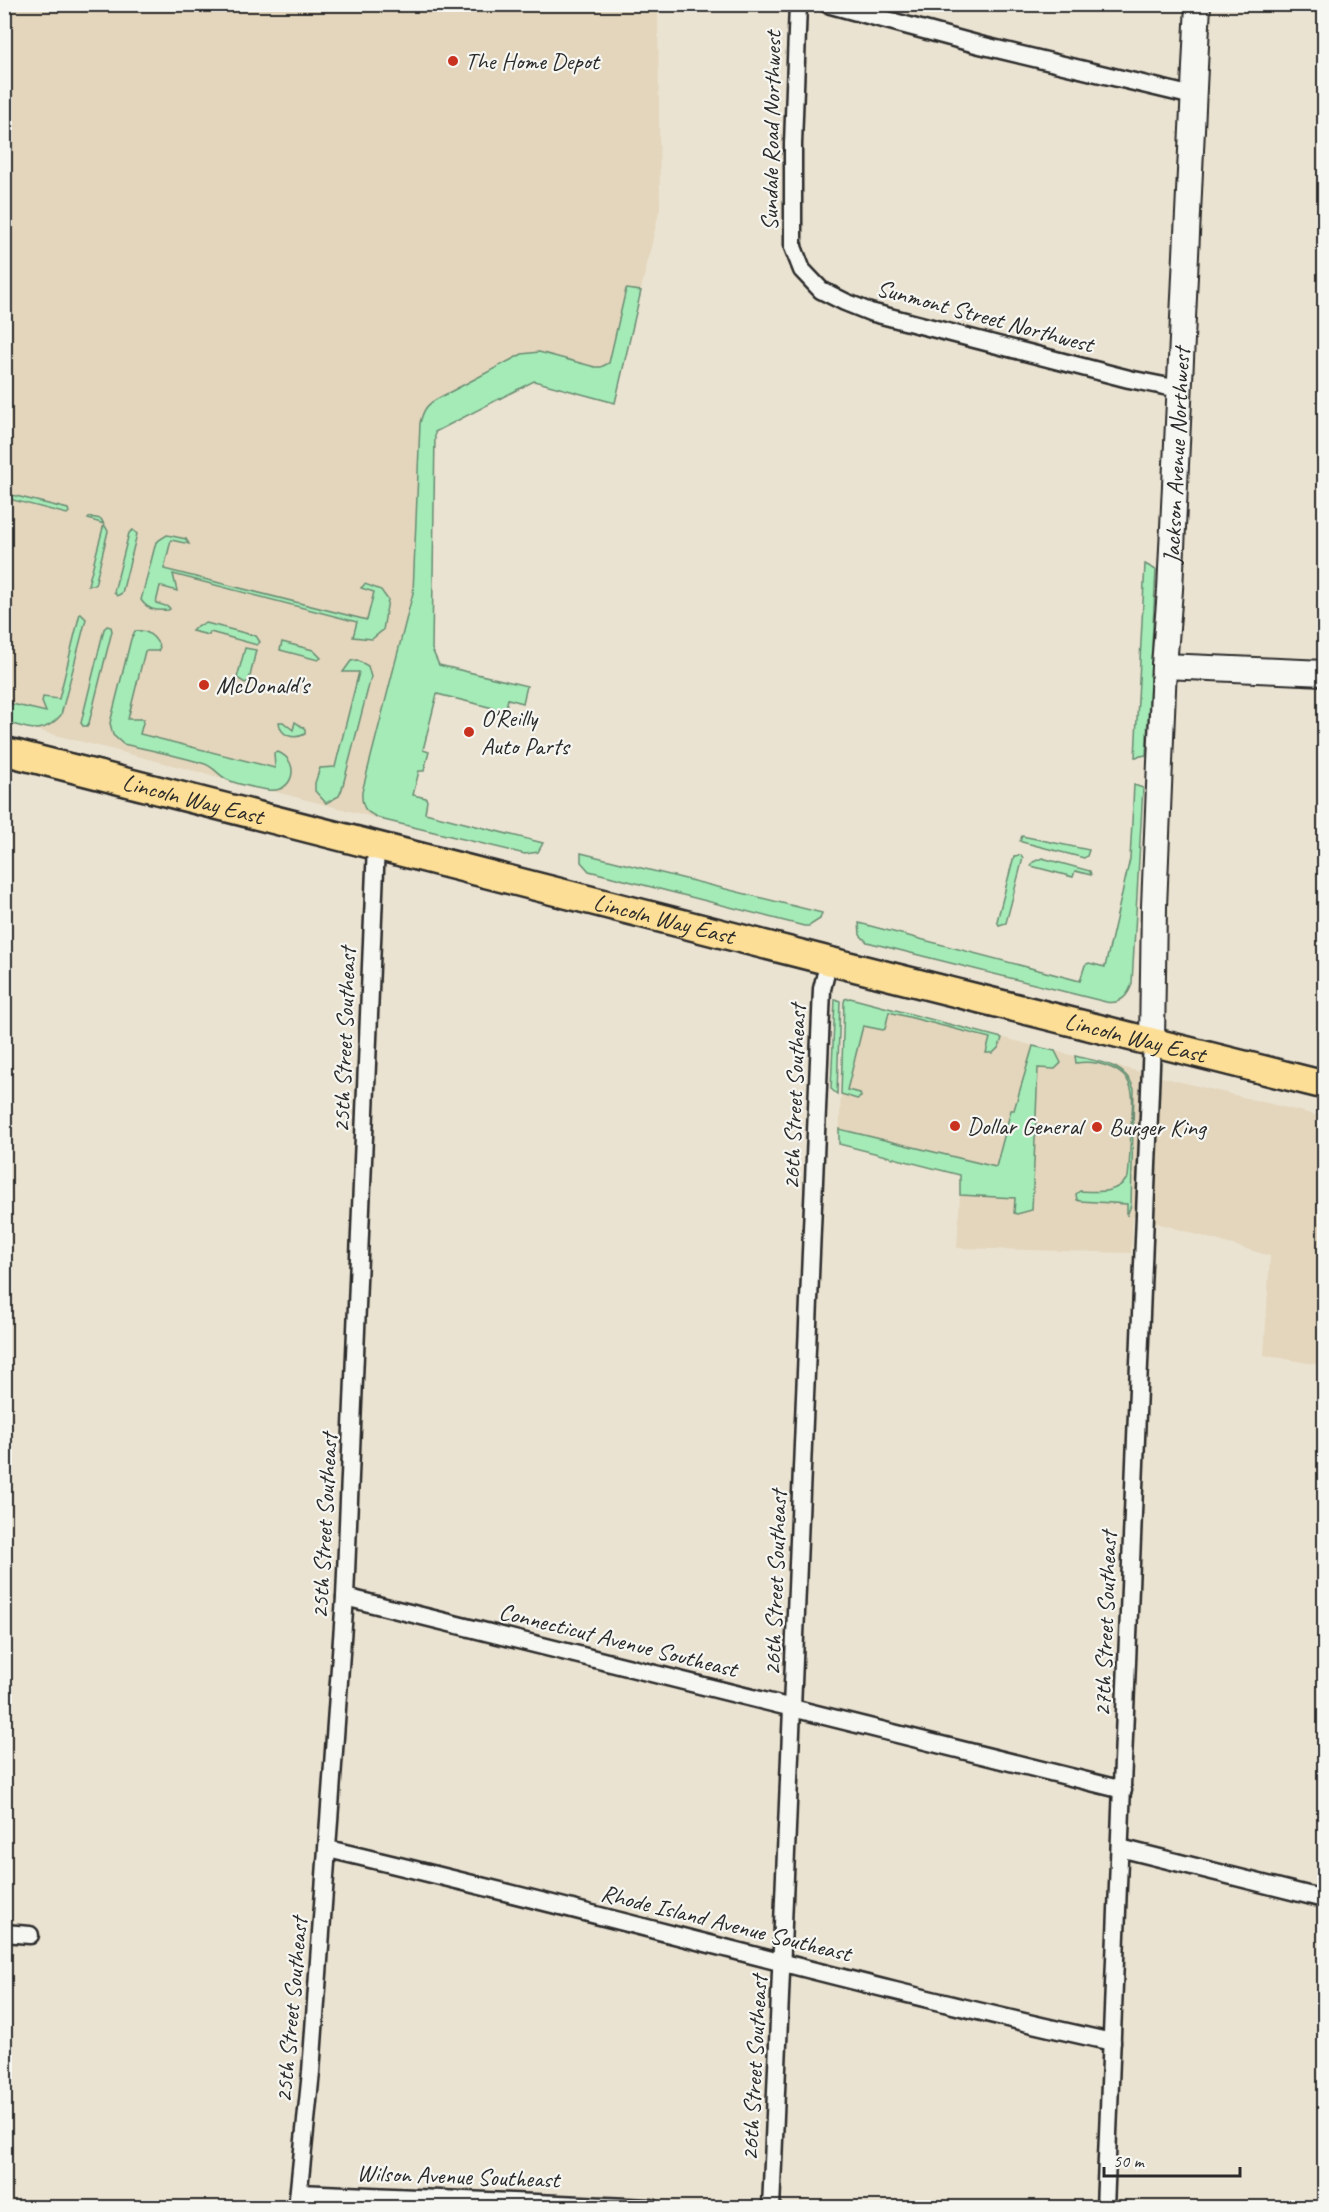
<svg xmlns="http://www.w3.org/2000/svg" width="1329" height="2212" font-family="Caveat,sans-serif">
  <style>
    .built { fill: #e3d6bc }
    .grass { fill: #a5ebb7; stroke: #688b71; stroke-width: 1.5 }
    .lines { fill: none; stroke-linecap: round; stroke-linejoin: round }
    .street-casing { stroke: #2b2b2b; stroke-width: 21 }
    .secondary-casing { stroke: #2b2b2b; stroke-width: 28 }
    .primary-casing { stroke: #2b2b2b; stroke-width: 32 }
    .street { stroke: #f6f6f2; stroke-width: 16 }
    .secondary { stroke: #f6f6f2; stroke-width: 24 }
    .primary { stroke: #fcde96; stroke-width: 27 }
    .poi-dot { fill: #c8321e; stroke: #f6f6f2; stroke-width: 2 }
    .labels { text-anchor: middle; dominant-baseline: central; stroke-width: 4.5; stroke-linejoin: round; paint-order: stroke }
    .poi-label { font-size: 24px; fill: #2b2b2b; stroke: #f6f6f2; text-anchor: start }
    .street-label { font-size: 24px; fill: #2b2b2b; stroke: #f6f6f2 }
  </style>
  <rect width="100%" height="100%" fill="#ebe3d2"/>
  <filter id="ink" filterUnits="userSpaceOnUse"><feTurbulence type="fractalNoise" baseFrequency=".0167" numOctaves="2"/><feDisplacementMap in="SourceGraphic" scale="12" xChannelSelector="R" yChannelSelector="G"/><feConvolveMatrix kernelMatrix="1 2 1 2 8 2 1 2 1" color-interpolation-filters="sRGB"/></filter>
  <g filter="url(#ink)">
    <g class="built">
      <polygon points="4,5 658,5 660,208 615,403 534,381 435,432 432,649 384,820 5,722"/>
      <polygon points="850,998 1039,1047 1324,1117 1324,1366 1264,1355 1270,1256 1133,1216 1131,1253 957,1248 961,1175 839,1144 844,1002 845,999"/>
    </g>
    <g class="grass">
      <path d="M626,289l15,2 -26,112 -81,-22 -99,51 -3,217 7,16 88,21 -4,17 -15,-4 -3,12 -68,-17 -14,56 6,2 -5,19h-5l-6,24 13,3 1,3 -2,12 118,30 -5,9 -13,2 -141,-34c-16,-7 -23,-9 -22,-28l51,-199 7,-170c3,-12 6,-18 17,-24l85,-45 17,-2 56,15h6l8,-4z"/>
      <polygon points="4,493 68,509 69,512 67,514 5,498"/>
      <polygon points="90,517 101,519 108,531 95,585 88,585 104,524 88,519"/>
      <polygon points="133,530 137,534 122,593 117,596 114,592 129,533"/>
      <path d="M167,535l19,4 3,5 -18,-4 -7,29 203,51 7,-28 -13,-4 4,-4 16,6 7,10 -5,30 -11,9 -19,-2 4,-15 -184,-48 4,17 -17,-5 -4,17 13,4 1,2 -2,1c-12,1 -20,0 -27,-10l15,-58z"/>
      <polygon points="1145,564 1156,570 1146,755 1135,757"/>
      <path d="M80,613l6,6 -25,96c-19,22 -33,13 -56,7v-30l3,11 38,9 -4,-10 1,-5 16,2z"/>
      <polygon points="206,623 256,636 260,642 257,645 210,632 209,635 192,631 197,626"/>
      <polygon points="107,626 111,627 112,631 89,723 87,726 83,726 81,723 104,629"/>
      <path d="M135,631c12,-2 20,6 25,16l-2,4h-13l-17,68h16l-4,15 135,34 -1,-15 4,-1c24,10 15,42 -10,38 -12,-2 -29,-5 -40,-10 -9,-4 -14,-13 -23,-16 -26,-8 -55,-14 -82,-20l-10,-9 -3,-12 21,-84z"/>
      <polygon points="282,642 313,650 321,658 318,660 280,650"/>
      <polygon points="245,648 256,650 249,681 245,683 237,678"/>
      <polygon points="357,660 368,666 371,677 342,789 339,796 326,803 315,791 315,783 320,768 335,767 359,672 343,672 351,661"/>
      <path d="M279,722h4l10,8 2,-8 10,7v5c-11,6 -25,2 -26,-12z"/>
      <path d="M1134,785l9,3 -11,195c-3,12 -12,22 -26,19l-239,-60 -7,-7 -1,-12 221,58 5,-16 4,-2 16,4 25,-108z"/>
      <polygon points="1022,836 1089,850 1087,856 1084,858 1022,842 1020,841"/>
      <polygon points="581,853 822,913 820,919 809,926 804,926 589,871 581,862"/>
      <polygon points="1021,855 1023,858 1006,923 999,925 997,921 1014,856"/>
      <polygon points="1042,858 1090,871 1091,875 1075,871 1073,877 1031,866 1033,862"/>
      <polygon points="850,998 1002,1038 999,1047 993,1053 986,1053 990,1038 889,1012 885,1029 883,1030 863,1026 847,1090 860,1093 861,1097 857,1099 841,1094 844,1002 845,999"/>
      <polygon points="835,999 840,1001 837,1094 831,1089"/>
      <polygon points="1033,1046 1055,1051 1061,1063 1055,1069 1038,1068 1032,1210 1017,1214 1014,1213 1015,1198 960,1195 960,1175 839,1144 839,1129 996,1167 1011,1110 1014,1110"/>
      <path d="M1075,1056c24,6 50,7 59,33l-3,116 -4,11v-12l-47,-3 -3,-1 -1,-6 4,-3c18,1 37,3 48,-14 2,-16 2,-31 3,-47 0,-12 3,-25 1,-37 -3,-25 -35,-33 -56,-30z"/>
    </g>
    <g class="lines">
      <g class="street-casing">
        <g id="street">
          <polyline points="798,4 793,144 793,247 802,270 821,290 845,302 870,312 1129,379 1179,389"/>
          <polyline points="827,4 980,45 1193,96"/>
          <polyline points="345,1597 1123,1790"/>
          <polyline points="1120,1848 1324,1899"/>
          <path d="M328,1849c262,61 521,135 784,193"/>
          <polyline points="4,1933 30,1935"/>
          <polyline points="299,2193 652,2208"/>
          <polyline points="297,2208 311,2072 345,1597 376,845"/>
          <path d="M771,2208c18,-406 35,-812 51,-1219l7,-28"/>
          <path d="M1105,2208c17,-389 32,-778 47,-1167"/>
        </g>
      </g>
      <g class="secondary-casing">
        <g id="secondary">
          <polyline points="1164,666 1324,673"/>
          <path id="s1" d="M1152,1041l2,-134 10,-241 6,-76 28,-586"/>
        </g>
      </g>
      <g class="primary-casing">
        <g id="primary">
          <path id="s2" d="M4,751l825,210 495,124"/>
        </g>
      </g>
      <use href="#street" class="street"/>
      <use href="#secondary" class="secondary"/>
      <use href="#primary" class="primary"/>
    </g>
  </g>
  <g class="poi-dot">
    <circle cx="453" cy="61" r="6"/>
    <circle cx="204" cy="685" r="6"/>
    <circle cx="469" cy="732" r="6"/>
    <circle cx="955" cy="1126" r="6"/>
    <circle cx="1097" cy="1127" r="6"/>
  </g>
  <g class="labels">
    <g class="poi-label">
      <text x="465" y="61">The Home Depot</text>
      <text x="216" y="685">McDonald's</text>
      <text x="481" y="718">O'Reilly<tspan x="481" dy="28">Auto Parts</tspan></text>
      <text x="967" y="1126">Dollar General</text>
      <text x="1109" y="1127">Burger King</text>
    </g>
    <g class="street-label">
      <text transform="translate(771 131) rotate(-89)">Sundale Road Northwest</text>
      <text transform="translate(985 316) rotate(15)">Sunmont Street Northwest</text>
      <text stroke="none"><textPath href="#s1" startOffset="586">Jackson Avenue Northwest</textPath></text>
      <text stroke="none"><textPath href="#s2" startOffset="195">Lincoln Way East</textPath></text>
      <text stroke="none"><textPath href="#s2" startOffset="681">Lincoln Way East</textPath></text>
      <text stroke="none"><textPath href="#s2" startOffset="1167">Lincoln Way East</textPath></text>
      <text transform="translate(344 1040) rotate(-88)">25th Street Southeast</text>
      <text transform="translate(794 1097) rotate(-88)">26th Street Southeast</text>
      <text transform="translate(324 1526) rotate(-87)">25th Street Southeast</text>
      <text transform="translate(775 1583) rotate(-88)">26th Street Southeast</text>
      <text transform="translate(1105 1624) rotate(-88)">27th Street Southeast</text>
      <text transform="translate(618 1640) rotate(14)">Connecticut Avenue Southeast</text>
      <text transform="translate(726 1923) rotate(14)">Rhode Island Avenue Southeast</text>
      <text transform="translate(291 2010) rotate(-85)">25th Street Southeast</text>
      <text transform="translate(754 2068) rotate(-87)">26th Street Southeast</text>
      <text transform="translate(458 2176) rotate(2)">Wilson Avenue Southeast</text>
    </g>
  </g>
  <rect width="1329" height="2212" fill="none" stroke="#f6f6f2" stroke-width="24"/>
  <rect x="12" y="12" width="1305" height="2188" fill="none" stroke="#2b2b2b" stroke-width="2" filter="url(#ink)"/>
  <path d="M1104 2167v9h136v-9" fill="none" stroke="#2b2b2b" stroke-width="3"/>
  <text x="1113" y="2167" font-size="18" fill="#2b2b2b" stroke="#f6f6f2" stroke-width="4.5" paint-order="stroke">50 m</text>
</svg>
